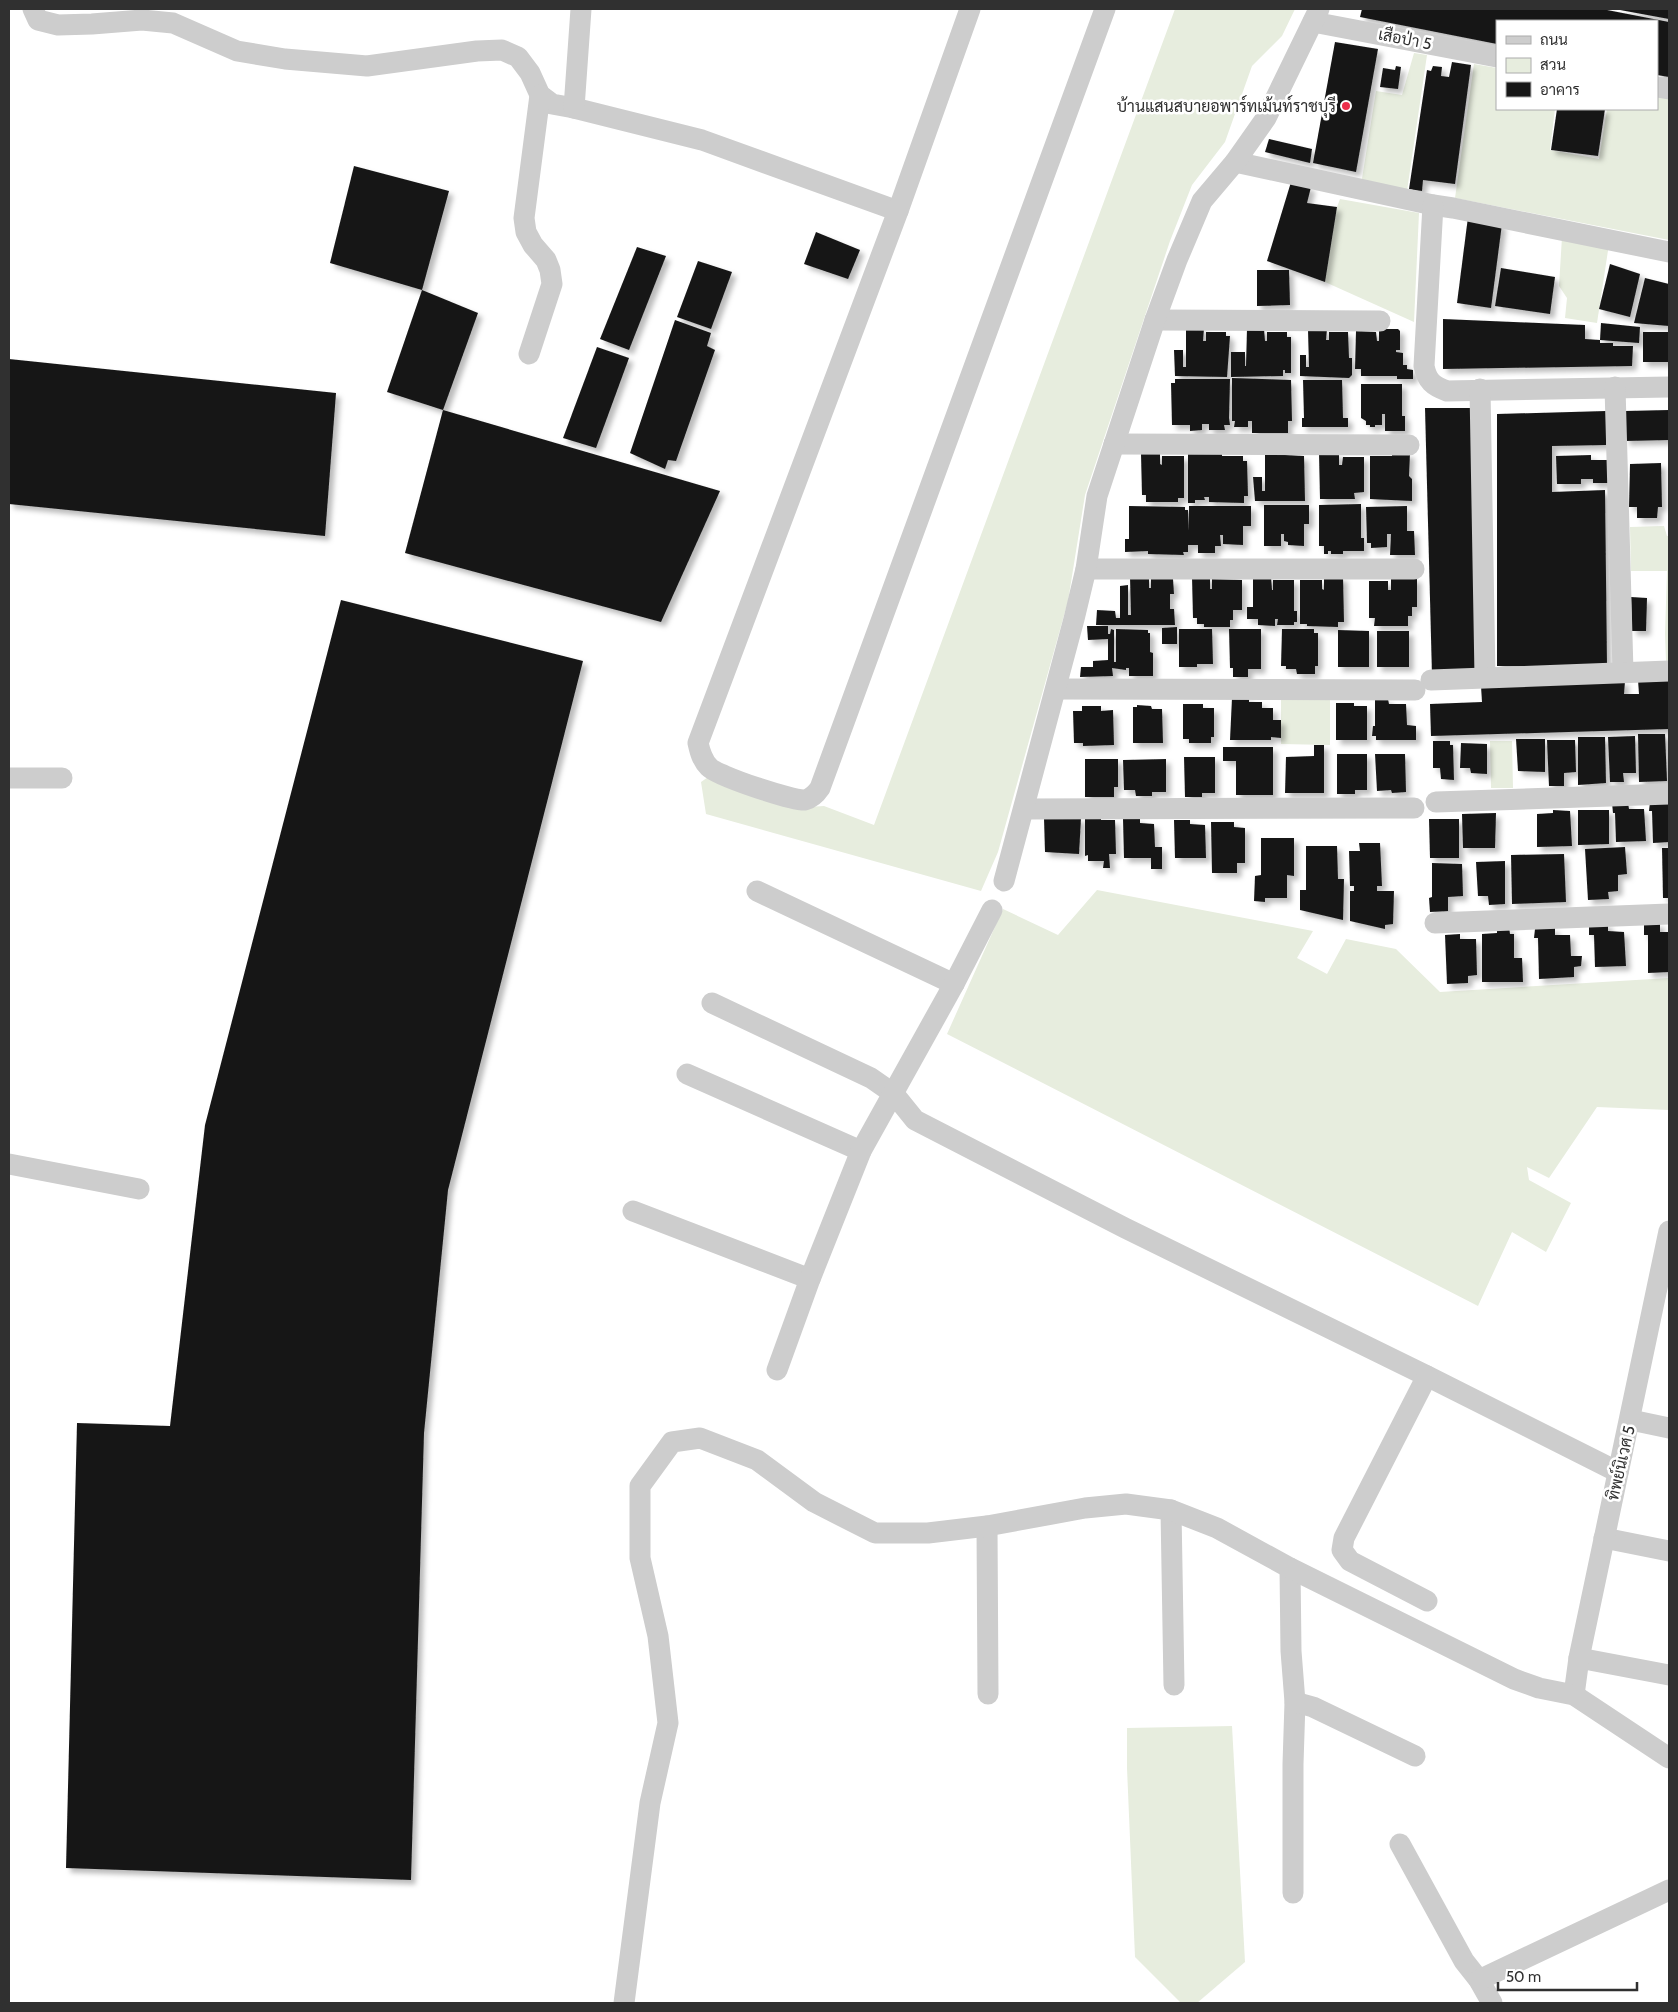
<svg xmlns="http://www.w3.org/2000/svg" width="1678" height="2012" font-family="Cabin,Sarabun,sans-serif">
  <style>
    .green { fill: #e7edde }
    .building { fill: #171717; filter: url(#shadow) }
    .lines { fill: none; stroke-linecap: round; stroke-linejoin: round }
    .minor { stroke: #cdcdcd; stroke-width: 21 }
    .poi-dot { fill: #ec2d4a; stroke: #fff; stroke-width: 2 }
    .labels { text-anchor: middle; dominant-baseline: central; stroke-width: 5; stroke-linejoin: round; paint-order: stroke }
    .street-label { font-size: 16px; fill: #303030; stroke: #fff }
    .poi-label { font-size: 16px; fill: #303030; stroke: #fff; text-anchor: end }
  </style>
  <defs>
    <filter id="shadow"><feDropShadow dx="4.5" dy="4.5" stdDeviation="2.5" flood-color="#0004"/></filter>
  </defs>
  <rect width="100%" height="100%" fill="#fff"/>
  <g class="green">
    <polygon points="1175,9 1295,9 1282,36 1252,66 1225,142 1192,185 1170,241 1085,495 1068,601 998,852 981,891 706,814 701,782 711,775 808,807 824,806 874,825"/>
    <polygon points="1414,53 1427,55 1407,191 1361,185 1376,91 1402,95"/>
    <polygon points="1474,64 1497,68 1497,109 1555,109 1550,150 1599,159 1607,109 1657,109 1657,96 1669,98 1669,240 1455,198"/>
    <polygon points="1340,199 1419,213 1414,322 1325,282 1337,207"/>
    <polygon points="1562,237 1609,244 1597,323 1565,318 1567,298 1559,286"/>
    <polygon points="1664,526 1667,536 1669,536 1669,661 1666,661 1665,634 1667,571 1631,571 1630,527"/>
    <polygon points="1281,697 1330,697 1330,745 1281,744"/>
    <polygon points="1490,741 1512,741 1513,788 1491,788"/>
    <polygon points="1097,890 1313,931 1297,958 1327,974 1346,939 1396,949 1440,992 1669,978 1669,1110 1597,1107 1549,1178 1527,1167 1529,1180 1571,1203 1546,1252 1512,1232 1478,1306 947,1034 1003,909 1058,935"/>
    <polygon points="1232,1726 1245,1962 1197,2003 1181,2003 1135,1957 1127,1768 1127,1728"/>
  </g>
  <g class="building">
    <polygon points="1362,9 1602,9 1669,22 1669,77 1657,75 1657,21 1497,21 1497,44 1360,17"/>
    <polygon points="1620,9 1669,9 1669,19 1620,10"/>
    <polygon points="1335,42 1378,49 1356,172 1313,163"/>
    <polygon points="1452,62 1471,65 1455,184 1423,180 1422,191 1409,189 1427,70 1431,71 1433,66 1442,67 1441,76 1449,77"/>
    <polygon points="1396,66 1401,67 1398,89 1380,87 1383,68 1395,70"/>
    <polygon points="1557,109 1605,109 1598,156 1551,150"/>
    <polygon points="1269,139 1312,149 1310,163 1265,152"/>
    <polygon points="354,166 449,191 422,290 330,263"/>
    <polygon points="1291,182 1311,187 1307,203 1337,207 1325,282 1267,261"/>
    <polygon points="1468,217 1502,224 1491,308 1457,303"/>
    <polygon points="816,232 860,250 848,279 804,264"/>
    <polygon points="637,247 666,256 629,350 600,339"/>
    <polygon points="698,261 732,272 711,329 677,317"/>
    <polygon points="1610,264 1640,274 1630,317 1599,309"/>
    <polygon points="1501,268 1555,277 1550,314 1495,306"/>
    <polygon points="1257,270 1289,270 1290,305 1257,306"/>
    <polygon points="1645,278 1669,284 1669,326 1634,323"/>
    <polygon points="422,290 478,313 443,410 387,392"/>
    <polygon points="1443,319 1585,325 1585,339 1600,340 1601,323 1640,327 1639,343 1600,340 1600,343 1613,343 1613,346 1633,346 1632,366 1443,369"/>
    <polygon points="675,320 711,333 707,346 715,350 676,461 668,460 665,469 630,453"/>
    <polygon points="1186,328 1204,328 1203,341 1206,341 1206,332 1226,332 1226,336 1230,336 1227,377 1175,376 1174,350 1183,350 1183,367 1186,367"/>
    <polygon points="1247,329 1264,329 1265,341 1267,341 1267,332 1287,332 1287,337 1291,337 1291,373 1285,373 1285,370 1283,370 1283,376 1231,377 1231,352 1245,352 1245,366 1246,366"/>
    <polygon points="1327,329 1326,340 1329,340 1329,332 1348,332 1349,358 1352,358 1352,375 1349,378 1300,376 1300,355 1306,355 1306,367 1309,367 1308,330"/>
    <polygon points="1379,329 1398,329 1400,331 1400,350 1396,350 1396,352 1403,353 1403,365 1407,365 1407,369 1413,370 1413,379 1397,379 1397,376 1361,376 1361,369 1355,369 1356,331 1376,332 1377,341 1379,341"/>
    <rect x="1643" y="332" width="26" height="30"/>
    <polygon points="597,347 629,358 596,448 563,438"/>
    <polygon points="9,359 336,393 325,536 9,504"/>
    <polygon points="1232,378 1291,380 1292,421 1288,421 1288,433 1252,433 1252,421 1248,421 1248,427 1234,427 1235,421 1232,421"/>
    <polygon points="1175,379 1230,379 1229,418 1230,425 1224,425 1225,430 1209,430 1209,424 1202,424 1202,430 1190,431 1190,425 1172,425 1171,383 1175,383"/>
    <polygon points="1303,380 1342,380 1343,418 1348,418 1348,427 1302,427 1302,418 1304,418"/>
    <polygon points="1361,384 1402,384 1402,416 1405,416 1405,431 1385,431 1385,414 1382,414 1382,425 1375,425 1375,427 1370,427 1370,425 1366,425 1366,421 1361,418"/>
    <polygon points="1425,408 1473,408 1478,673 1432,675"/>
    <polygon points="443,410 720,491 661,622 405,553"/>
    <polygon points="1669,410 1669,440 1625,441 1625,411"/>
    <polygon points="1606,411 1606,445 1552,446 1552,492 1605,490 1607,666 1497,666 1497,414"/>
    <polygon points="1285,452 1285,455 1304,456 1305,501 1255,501 1253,477 1262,477 1262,491 1265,491 1265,453"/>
    <polygon points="1188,453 1222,453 1222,466 1222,456 1243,456 1243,461 1247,461 1248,496 1244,496 1244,503 1209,502 1209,497 1204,497 1205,500 1195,500 1195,503 1188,503"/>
    <polygon points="1319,453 1339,453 1339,465 1342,465 1343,457 1364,457 1364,492 1354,493 1355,499 1320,499"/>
    <polygon points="1410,453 1409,476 1412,479 1412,501 1370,499 1370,456 1392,456 1392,454"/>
    <polygon points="1141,454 1160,454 1160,464 1162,465 1162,456 1184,456 1184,498 1178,498 1178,502 1146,502 1146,495 1142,495"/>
    <polygon points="1591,455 1591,460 1609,460 1610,483 1593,483 1593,479 1581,479 1581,484 1557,484 1556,456"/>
    <polygon points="1661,463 1662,507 1658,507 1657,518 1637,518 1637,507 1629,507 1630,464"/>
    <polygon points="1361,504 1361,538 1364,538 1364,551 1343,551 1343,554 1331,554 1331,551 1328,551 1328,554 1324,554 1324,546 1319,546 1319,505"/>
    <polygon points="1264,505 1309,505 1309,524 1304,524 1304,546 1288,545 1288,542 1284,541 1284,534 1281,534 1281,546 1264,546"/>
    <polygon points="1129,506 1185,507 1185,510 1188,510 1189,531 1189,506 1251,506 1251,526 1243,526 1243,545 1223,544 1223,535 1220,535 1221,546 1215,546 1215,553 1198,553 1198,545 1188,545 1188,552 1183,552 1184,555 1148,554 1148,551 1125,552 1125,539 1129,539"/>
    <polygon points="1407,506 1407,531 1414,531 1415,555 1390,555 1391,534 1387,534 1387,547 1371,548 1371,543 1367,543 1366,507"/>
    <polygon points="1130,577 1149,577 1149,588 1151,588 1151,579 1173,579 1174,594 1170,594 1170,609 1174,609 1175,625 1096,625 1097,610 1115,611 1116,618 1120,618 1120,586 1128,585 1128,615 1131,615"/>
    <polygon points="1192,577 1210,577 1210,589 1212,589 1212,579 1242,580 1242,610 1233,610 1233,620 1230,620 1230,627 1204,627 1204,624 1197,624 1197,618 1193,618"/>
    <polygon points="1253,577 1271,577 1272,590 1273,590 1273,580 1294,580 1294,611 1297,611 1297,622 1294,622 1294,625 1277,625 1278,619 1275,619 1275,626 1258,625 1258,619 1247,619 1247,607 1253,607"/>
    <polygon points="1324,577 1343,577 1344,622 1338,622 1338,627 1307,626 1307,624 1300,624 1300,580 1322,580 1322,589 1324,590"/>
    <polygon points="1391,578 1417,578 1417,607 1412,607 1412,616 1408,616 1408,626 1374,626 1375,618 1369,618 1369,581 1388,581 1388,590 1391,590"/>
    <polygon points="1631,597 1647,598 1646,631 1632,631"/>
    <polygon points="341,600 583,661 448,1190 424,1433 411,1880 66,1868 77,1423 170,1426 205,1125"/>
    <polygon points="1087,626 1108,626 1108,634 1110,634 1111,629 1114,630 1114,662 1116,662 1116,629 1148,630 1148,633 1150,633 1150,652 1153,653 1153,676 1129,676 1129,668 1126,668 1126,670 1112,668 1113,676 1080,677 1081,667 1093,667 1093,661 1108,660 1108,639 1088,640"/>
    <polygon points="1177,627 1177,644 1162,644 1162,628"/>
    <polygon points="1179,629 1212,629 1213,664 1197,664 1197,667 1179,667"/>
    <polygon points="1229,629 1261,629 1261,669 1248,669 1248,677 1233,677 1233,668 1230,668"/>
    <polygon points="1282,629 1314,629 1314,633 1318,633 1318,666 1315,666 1315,674 1297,674 1296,669 1286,669 1286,666 1281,666"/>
    <polygon points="1338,630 1369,631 1369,667 1338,667"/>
    <rect x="1377" y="631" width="32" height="36"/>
    <polygon points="1669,679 1669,729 1431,736 1430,704 1482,702 1481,686 1625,681 1624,694 1639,694 1638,680"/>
    <polygon points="1232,698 1249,698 1249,702 1262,702 1262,708 1273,708 1273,720 1281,720 1281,738 1271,737 1271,740 1230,740"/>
    <polygon points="1375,699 1388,699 1389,704 1406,704 1407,725 1416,726 1416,740 1376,740 1376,736 1372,736 1373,726 1375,726"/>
    <polygon points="1336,703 1354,703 1354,706 1367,706 1367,740 1336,740"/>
    <polygon points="1183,704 1203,704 1203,708 1214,708 1214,737 1211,737 1211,743 1189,743 1189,739 1183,739"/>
    <polygon points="1137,705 1151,706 1152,709 1162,709 1163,743 1133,743 1133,707 1137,707"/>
    <polygon points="1082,706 1101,706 1101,711 1113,710 1114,745 1083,746 1083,743 1074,743 1073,711 1082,711"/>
    <polygon points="1638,734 1665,734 1667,781 1639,782"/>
    <polygon points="1635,736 1636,773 1623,773 1624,782 1610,782 1608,737"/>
    <polygon points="1578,737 1605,737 1606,783 1578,785"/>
    <polygon points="1516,739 1545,739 1545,772 1518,771"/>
    <polygon points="1547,740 1575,740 1576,772 1564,773 1564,786 1549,786"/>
    <polygon points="1433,741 1450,741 1450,745 1453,745 1454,780 1441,779 1440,768 1433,768"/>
    <polygon points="1461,743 1487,744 1487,774 1471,773 1470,768 1460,768"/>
    <polygon points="1314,745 1324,745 1324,793 1285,793 1286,757 1314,756"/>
    <polygon points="1223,747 1273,747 1273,795 1236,795 1236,761 1223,761"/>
    <polygon points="1337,754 1367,754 1367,790 1355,790 1355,794 1337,794"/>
    <polygon points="1375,754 1405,754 1406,792 1392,793 1391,790 1377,791"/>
    <polygon points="1184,757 1215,757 1215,793 1202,793 1202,797 1185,797"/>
    <polygon points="1085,759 1118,759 1118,787 1114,787 1114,797 1085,797"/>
    <polygon points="1166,759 1166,792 1152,792 1152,796 1136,796 1135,790 1124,790 1123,760"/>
    <polygon points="1650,802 1668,802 1669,842 1653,843 1652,811 1649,811"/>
    <polygon points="1612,803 1628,803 1629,809 1644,809 1646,841 1616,842 1615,813 1613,813"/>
    <polygon points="1553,810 1570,811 1572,846 1537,847 1537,814 1553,813"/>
    <polygon points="1578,810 1609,810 1609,844 1578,845"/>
    <polygon points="1496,813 1495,848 1463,848 1462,814"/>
    <polygon points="1085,817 1101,817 1101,820 1115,820 1116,854 1109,854 1110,868 1103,868 1104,861 1088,861 1088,855 1085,856"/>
    <polygon points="1044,818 1081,818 1079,854 1045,852"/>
    <polygon points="1123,819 1140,819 1140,823 1154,824 1155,847 1162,847 1162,869 1151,869 1151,858 1124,858"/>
    <polygon points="1429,819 1459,819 1459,858 1430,858"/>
    <polygon points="1174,820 1190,820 1190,824 1205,825 1206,858 1175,858"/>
    <polygon points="1211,822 1234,822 1234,827 1245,828 1245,863 1237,863 1237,873 1212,873"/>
    <polygon points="1261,838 1294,838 1294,876 1287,875 1287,898 1265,898 1265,902 1254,901 1255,876 1261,875"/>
    <polygon points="1359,843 1380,843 1382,886 1377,886 1377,891 1394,891 1393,924 1385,925 1385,929 1350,921 1350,891 1354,891 1354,886 1350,886 1349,851 1360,851"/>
    <polygon points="1306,846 1337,846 1338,879 1344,879 1343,920 1300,910 1300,890 1306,890"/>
    <polygon points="1625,847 1627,874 1618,875 1618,891 1608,892 1609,899 1588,900 1585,849"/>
    <polygon points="1662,848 1669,848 1669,898 1663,898"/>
    <polygon points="1564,854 1566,902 1512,904 1511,855"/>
    <polygon points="1505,861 1505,904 1489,905 1488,896 1478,896 1476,862"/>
    <polygon points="1432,863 1462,864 1463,896 1448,897 1448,911 1430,912 1429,898 1432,897"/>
    <polygon points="1608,923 1608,931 1624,932 1626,966 1595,967 1594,935 1589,935 1589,924"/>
    <polygon points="1644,923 1660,923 1660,932 1669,932 1669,972 1648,973 1648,935 1644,935"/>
    <polygon points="1509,927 1510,934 1514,934 1514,958 1522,958 1523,982 1482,982 1482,934 1497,933 1497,928"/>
    <polygon points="1555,928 1555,935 1570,935 1571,956 1582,956 1581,966 1574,967 1574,977 1539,979 1538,938 1534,938 1535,929"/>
    <polygon points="1460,934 1460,939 1476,939 1477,975 1468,976 1468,983 1447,984 1445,935"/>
  </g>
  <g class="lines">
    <g class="minor">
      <polyline points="33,9 38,20 58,25 92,24 142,20 173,23 237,51 285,59 367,66 477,51 502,50 518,57 530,73 540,95 552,104 574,108 702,140 898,211"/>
      <path d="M970,9l-72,202 -200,532c2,9 4,17 11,24 8,9 84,34 96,33 7,-2 11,-6 15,-12l285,-779"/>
      <polyline points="1313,22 1497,57"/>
      <polyline points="1657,87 1669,89"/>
      <polyline points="574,108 581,9"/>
      <polyline points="1235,162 1433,205 1453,208 1669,252"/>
      <path d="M1433,205l-9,161c3,15 9,20 23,25l222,-4"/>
      <polyline points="1155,320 1380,321"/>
      <polyline points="529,354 552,284 550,270 546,260 533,245 526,232 524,218 540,95"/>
      <polyline points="1615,387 1623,672"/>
      <polyline points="1480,389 1485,677"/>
      <polyline points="1114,444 1409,445"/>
      <polyline points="1086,569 1414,569"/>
      <polyline points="1431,680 1669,671"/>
      <polyline points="1056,689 1415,690"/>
      <polyline points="9,778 62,778"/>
      <polyline points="1436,802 1669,794"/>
      <polyline points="1024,809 1414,808"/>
      <polyline points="1004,881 1074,619 1086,569 1097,496 1155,320 1177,260 1202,201 1235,162 1266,118 1319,9"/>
      <polyline points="757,891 954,984"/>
      <polyline points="1435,923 1669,914"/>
      <polyline points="712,1003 871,1078 894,1094 915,1120 1125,1228 1427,1376 1618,1472"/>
      <polyline points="687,1074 861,1151"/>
      <polyline points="9,1164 139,1189"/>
      <polyline points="633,1211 810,1279"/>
      <polyline points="777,1370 810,1279 861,1151 954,984 992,910"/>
      <polyline points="1631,1420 1669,1428"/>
      <polyline points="1171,1510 1174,1685"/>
      <polyline points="987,1526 988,1694"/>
      <polyline points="1604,1538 1669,1551"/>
      <polyline points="1290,1568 1291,1651 1295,1702 1293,1764 1293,1893"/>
      <polyline points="1427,1601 1350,1561 1342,1550 1344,1538 1427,1376"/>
      <polyline points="1579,1658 1669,1675"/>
      <polyline points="1574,1695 1579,1658 1669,1231"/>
      <polyline points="1295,1702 1313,1707 1415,1756"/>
      <polyline points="1400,1844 1464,1961 1479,1980 1492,2003"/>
      <polyline points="1479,1980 1669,1890"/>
      <polyline points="624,2003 650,1803 668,1723 658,1636 640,1558 640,1486 672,1442 700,1438 757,1460 814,1502 875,1533 928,1533 987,1526 1085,1508 1126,1504 1171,1510 1217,1528 1290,1568 1514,1679 1539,1688 1574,1695 1669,1758"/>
    </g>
  </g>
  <circle class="poi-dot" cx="1346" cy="106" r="5"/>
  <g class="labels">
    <g class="street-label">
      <text transform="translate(1405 39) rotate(11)">เสือป่า 5</text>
      <text transform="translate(1621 1463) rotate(-77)">ทิพย์นิเวศ 5</text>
    </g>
    <g class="poi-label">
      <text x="1336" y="106">บ้านแสนสบายอพาร์ทเม้นท์ราชบุรี</text>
    </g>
  </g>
  <rect width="1678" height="2012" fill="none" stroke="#303030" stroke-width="20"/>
  <rect x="1496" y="20" width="162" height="90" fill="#ffffff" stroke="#acacac"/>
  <rect x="1506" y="36" width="25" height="8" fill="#cdcdcd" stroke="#acacac"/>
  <text x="1540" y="45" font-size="15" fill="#303030">ถนน</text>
  <rect x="1506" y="58" width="25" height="15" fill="#e7edde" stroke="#acacac"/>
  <text x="1540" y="70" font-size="15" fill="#303030">สวน</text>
  <rect x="1506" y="82" width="25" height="15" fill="#171717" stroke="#acacac"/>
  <text x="1540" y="95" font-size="15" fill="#303030">อาคาร</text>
  <path d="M1498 1982v8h139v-8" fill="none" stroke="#303030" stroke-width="2.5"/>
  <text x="1506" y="1982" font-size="15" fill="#303030" stroke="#ffffff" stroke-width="4" paint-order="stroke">50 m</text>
</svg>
